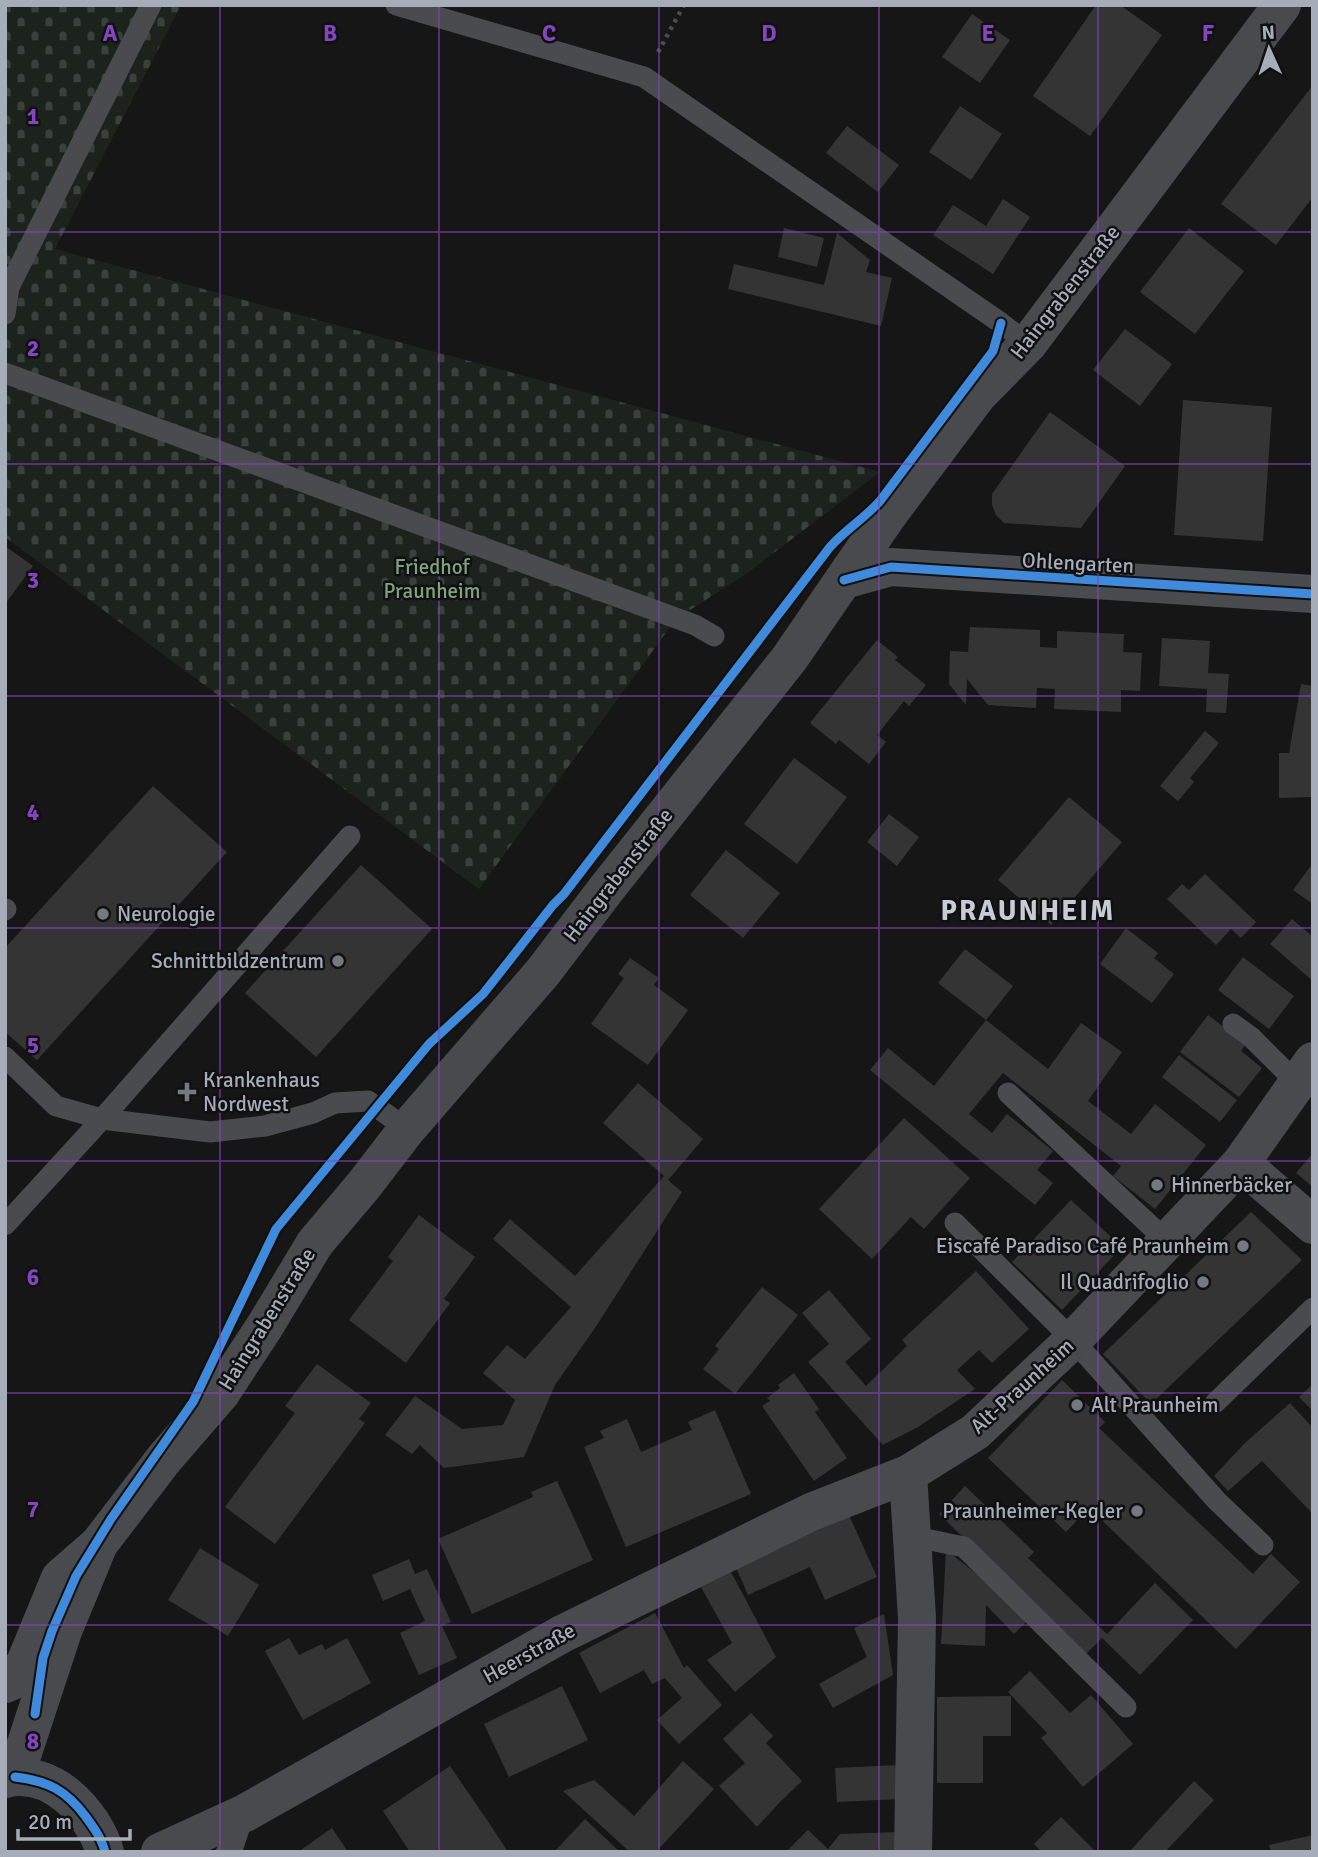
<svg xmlns="http://www.w3.org/2000/svg" width="1318" height="1857" font-family="Signika,sans-serif">
  <style>
    .cemetery { fill: url(#cemetery-stones) }
    .building { fill: #343435 }
    .lines { fill: none; stroke-linecap: round; stroke-linejoin: round }
    .path { stroke: #4c4d51; stroke-width: 4.5; stroke-dasharray: 3.5 5; stroke-linecap: butt }
    .service { stroke: #4a4b4f; stroke-width: 21 }
    .minor { stroke: #4a4b4f; stroke-width: 38 }
    .tertiary { stroke: #4a4b4f; stroke-width: 38 }
    .secondary { stroke: #484a4e; stroke-width: 38 }
    .cycleway-casing { stroke: #101012; stroke-width: 13 }
    .cycleway { stroke: #408adc; stroke-width: 9 }
    .grid { fill: none; stroke: #8446be; stroke-width: 2; stroke-opacity: 0.55 }
    .poi-dot { fill: #74787f; stroke: #101012; stroke-width: 2.5 }
    .labels { text-anchor: middle; dominant-baseline: central; stroke-width: 5; stroke-linejoin: round; paint-order: stroke }
    .street-label { font-size: 21px; fill: #a6adb8; stroke: #101012 }
    .park-label { font-size: 21px; fill: #7da47c; stroke: #101012 }
    .poi-label { font-size: 21px; fill: #a6adb8; stroke: #101012; text-anchor: start }
    .district-label { font-size: 28px; font-weight: bold; letter-spacing: 2px; fill: #c7ccd4; stroke: #101012 }
    .grid-label { font-size: 23px; text-anchor: middle; font-weight: bold; fill: #8446be; stroke: #101012; stroke-width: 5; stroke-linejoin: round; paint-order: stroke }
  </style>
  <defs>
    <pattern id="cemetery-stones" width="16" height="16" patternUnits="userSpaceOnUse" patternTransform="scale(1.75)"><rect width="16" height="16" fill="#1c231c"/><path d="M2 7V4a2 2 0 0 1 4 0v3zM10 15v-3a2 2 0 0 1 4 0v3z" fill="#3a403b"/></pattern>
  </defs>
  <rect width="100%" height="100%" fill="#161616"/>
  <polygon class="cemetery" points="5,5 181,5 55,249 880,472 746,574 676,619 479,889 5,537"/>
  <g class="building">
    <polygon points="1096,5 1120,5 1162,35 1090,136 1033,96"/>
    <polygon points="972,14 1010,40 980,83 942,57"/>
    <polygon points="1313,85 1313,197 1276,245 1221,204"/>
    <polygon points="960,106 1002,134 971,180 929,152"/>
    <polygon points="847,126 899,165 878,192 826,153"/>
    <polygon points="1003,199 1030,217 993,274 933,235 953,205 986,226"/>
    <polygon points="784,228 824,238 817,267 778,257"/>
    <polygon points="1189,228 1244,271 1195,334 1140,292"/>
    <polygon points="837,233 870,260 866,272 892,278 881,326 728,289 734,264 824,285"/>
    <polygon points="1125,329 1172,364 1140,406 1093,370"/>
    <polygon points="1183,400 1272,407 1263,541 1174,535"/>
    <polygon points="1050,412 1125,466 1081,528 1004,523 996,515 992,505 992,494"/>
    <polygon points="5,546 33,566 5,604"/>
    <polygon points="970,627 1040,630 1040,647 1057,648 1057,631 1124,634 1123,652 1142,653 1140,691 1121,690 1121,712 1054,709 1055,689 1037,688 1036,708 988,705 967,679 966,705 949,684 950,651 968,652"/>
    <polygon points="1162,638 1210,641 1208,673 1229,674 1226,713 1206,712 1207,689 1159,686"/>
    <polygon points="877,640 898,657 895,660 926,685 909,706 904,701 877,735 886,742 869,764 839,740 836,744 810,723"/>
    <polygon points="1301,684 1313,686 1313,797 1279,798 1279,753 1289,753"/>
    <polygon points="1205,731 1219,743 1190,778 1194,782 1178,801 1160,786"/>
    <polygon points="794,758 847,797 797,864 744,824"/>
    <polygon points="153,786 227,852 37,1060 5,1032 5,948"/>
    <polygon points="1069,797 1122,842 1051,925 998,880"/>
    <polygon points="889,814 919,837 897,866 867,842"/>
    <polygon points="726,850 780,893 743,938 690,895"/>
    <polygon points="1313,863 1313,904 1293,890"/>
    <polygon points="361,865 432,929 316,1057 245,993"/>
    <polygon points="1205,874 1256,922 1241,938 1231,929 1216,945 1167,899 1182,884 1189,890"/>
    <polygon points="1292,919 1313,937 1313,981 1270,944"/>
    <polygon points="1126,928 1158,953 1154,958 1174,974 1152,1003 1100,964"/>
    <polygon points="965,949 1013,986 986,1020 1048,1069 1081,1023 1122,1052 1088,1101 1131,1134 1155,1104 1206,1145 1155,1209 1113,1176 1121,1166 1003,1073 969,1114 992,1133 1007,1114 1053,1151 1037,1170 1053,1183 1035,1205 870,1070 888,1048 934,1086 986,1020 938,983"/>
    <polygon points="1243,957 1294,996 1269,1029 1218,990"/>
    <polygon points="630,958 659,978 654,985 688,1010 648,1065 591,1024 624,978 618,974"/>
    <polygon points="1208,1015 1246,1044 1241,1051 1262,1068 1239,1097 1180,1052"/>
    <polygon points="1179,1055 1237,1100 1220,1122 1162,1077"/>
    <polygon points="638,1083 703,1139 668,1180 682,1192 595,1328 555,1385 524,1457 444,1468 420,1445 412,1454 385,1435 415,1396 462,1429 503,1425 515,1400 483,1373 507,1345 525,1359 571,1307 493,1239 510,1219 575,1276 664,1176 603,1123"/>
    <polygon points="904,1118 970,1178 924,1229 911,1217 872,1259 819,1209"/>
    <polygon points="1313,1153 1313,1187 1296,1173"/>
    <polygon points="1071,1200 1122,1247 1062,1310 1012,1262"/>
    <polygon points="1251,1212 1302,1260 1151,1404 1103,1354"/>
    <polygon points="419,1215 475,1257 444,1299 450,1303 406,1363 349,1320 393,1261 388,1257"/>
    <polygon points="976,1271 1029,1329 992,1363 979,1350 957,1370 975,1389 918,1427 883,1445 808,1362 829,1344 802,1313 829,1290 871,1339 845,1362 866,1386 907,1346 902,1340"/>
    <polygon points="762,1287 798,1315 735,1394 703,1369 719,1349 715,1346"/>
    <polygon points="317,1364 371,1403 359,1419 365,1423 275,1544 225,1507 295,1413 285,1406"/>
    <polygon points="794,1373 819,1409 815,1412 847,1458 814,1481 762,1406 770,1401 767,1398 780,1388 778,1385"/>
    <polygon points="1062,1380 1105,1422 1099,1428 1253,1574 1271,1554 1300,1582 1236,1649 1089,1508 1066,1532 988,1458"/>
    <polygon points="1313,1384 1313,1411 1299,1397"/>
    <polygon points="1290,1403 1313,1428 1313,1514 1262,1461 1228,1491 1214,1476 1245,1443"/>
    <polygon points="715,1410 751,1494 626,1547 584,1447 604,1438 600,1431 627,1419 641,1452 692,1430 688,1422"/>
    <polygon points="557,1481 593,1560 472,1614 438,1539 533,1497 531,1492"/>
    <polygon points="965,1486 1034,1552 1028,1558 1107,1634 1155,1583 1193,1620 1140,1675 1102,1638 1085,1655 939,1514"/>
    <polygon points="849,1515 877,1577 825,1600 810,1567 748,1595 735,1565"/>
    <polygon points="200,1548 259,1585 228,1636 168,1600"/>
    <polygon points="946,1550 987,1582 1026,1622 1014,1634 986,1605 985,1646 941,1644"/>
    <polygon points="409,1559 415,1574 427,1569 451,1622 442,1626 457,1658 419,1675 400,1633 425,1621 410,1589 383,1601 372,1575"/>
    <polygon points="731,1572 776,1657 735,1692 707,1660 732,1643 701,1587"/>
    <polygon points="655,1613 684,1668 687,1665 722,1705 679,1744 657,1720 682,1698 665,1678 652,1684 644,1670 600,1693 579,1653"/>
    <polygon points="884,1614 893,1675 833,1708 819,1684 867,1657 854,1628"/>
    <polygon points="289,1638 299,1655 322,1644 325,1650 347,1638 371,1683 303,1720 265,1651"/>
    <polygon points="1030,1671 1070,1713 1091,1695 1133,1744 1083,1787 1041,1738 1047,1733 1008,1692"/>
    <polygon points="562,1686 588,1740 509,1777 484,1724"/>
    <polygon points="1011,1696 1011,1736 983,1736 983,1783 937,1783 937,1697"/>
    <polygon points="751,1713 773,1736 766,1743 802,1781 781,1801 757,1827 719,1786 745,1763 723,1739"/>
    <polygon points="683,1761 714,1789 656,1852 630,1852 563,1791 594,1780 634,1816"/>
    <polygon points="899,1765 900,1799 837,1802 835,1768"/>
    <polygon points="450,1766 487,1820 508,1852 410,1852 383,1811"/>
    <polygon points="1194,1781 1214,1800 1165,1852 1129,1852"/>
    <polygon points="1061,1817 1096,1852 1042,1852 1034,1844"/>
    <polygon points="585,1819 620,1852 554,1852"/>
    <polygon points="332,1828 348,1852 298,1852"/>
    <polygon points="808,1830 828,1849 840,1834 899,1832 898,1852 786,1852"/>
    <polygon points="1313,1835 1313,1852 1271,1852 1269,1845"/>
  </g>
  <g class="lines">
    <polyline class="path" points="658,52 684,5"/>
    <g class="service">
      <polyline points="396,5 644,77 1001,323 1028,344"/>
      <polyline points="5,314 9,287 151,5"/>
      <polyline points="5,373 695,625 714,636"/>
      <polyline points="5,910 6,909"/>
      <polyline points="1233,1024 1251,1037 1297,1083"/>
      <polyline points="5,1057 56,1106 102,1119 210,1132 265,1126 313,1113 335,1103 368,1101 407,1129"/>
      <polyline points="1008,1093 1168,1242"/>
      <polyline points="955,1223 1073,1340 1217,1501 1263,1545"/>
      <polyline points="5,1225 102,1119 350,836"/>
      <polyline points="1215,1403 1313,1308"/>
      <polyline points="911,1536 964,1547 1126,1707"/>
      <polyline points="226,1852 233,1847 244,1814"/>
    </g>
    <g class="minor">
      <polyline points="1241,1163 1313,1225"/>
      <polyline points="5,1684 12,1681 25,1663 60,1578 99,1544"/>
    </g>
    <polyline class="tertiary" points="844,580 891,567 1313,594"/>
    <g class="secondary">
      <polyline points="908,1474 917,1618 913,1852"/>
      <polyline points="15,1777 63,1631 99,1544 164,1459 221,1393 265,1326 315,1243 364,1185 407,1129 543,972 607,888 789,659 888,515 977,396 1028,344 1282,5"/>
      <path d="M5,1779c46,-12 88,33 100,73"/>
      <polyline points="160,1852 245,1813 562,1634 811,1512 908,1474 975,1432 1073,1340 1241,1163 1313,1061"/>
    </g>
    <g class="cycleway-casing">
      <g id="cycleway">
        <polyline points="844,580 891,567 1313,594"/>
        <path d="M35,1714l8,-56 9,-27 24,-55 35,-57 82,-117 83,-173 153,-185 54,-50 70,-89 11,-11 266,-347c15,-17 35,-29 50,-46l113,-150 8,-28"/>
        <path d="M15,1777c33,4 51,13 71,40 8,11 16,22 19,35"/>
      </g>
    </g>
    <use href="#cycleway" class="cycleway"/>
  </g>
  <path class="grid" d="M220,5v1847M439,5v1847M659,5v1847M879,5v1847M1098,5v1847M5,232h1308M5,464h1308M5,696h1308M5,928h1308M5,1161h1308M5,1393h1308M5,1625h1308"/>
  <g class="poi-dot">
    <circle cx="103" cy="914" r="7"/>
    <circle cx="338" cy="961" r="7"/>
    <path d="M183.5 1081.5h7v7h7v7h-7v7h-7v-7h-7v-7h7z"/>
    <circle cx="1157" cy="1185" r="7"/>
    <circle cx="1243" cy="1246" r="7"/>
    <circle cx="1203" cy="1282" r="7"/>
    <circle cx="1077" cy="1405" r="7"/>
    <circle cx="1137" cy="1511" r="7"/>
  </g>
  <g class="labels">
    <g class="street-label">
      <text transform="translate(1065 292) rotate(-52)">Haingrabenstraße</text>
      <text transform="translate(1078 563) rotate(3)">Ohlengarten</text>
      <text transform="translate(618 875) rotate(-52)">Haingrabenstraße</text>
      <text transform="translate(267 1319) rotate(-58)">Haingrabenstraße</text>
      <text transform="translate(1022 1386) rotate(-42)">Alt-Praunheim</text>
      <text transform="translate(529 1653) rotate(-29)">Heerstraße</text>
    </g>
    <g class="park-label">
      <text x="432" y="567">Friedhof<tspan x="432" dy="24">Praunheim</tspan></text>
    </g>
    <g class="poi-label">
      <text x="117" y="914">Neurologie</text>
      <text x="324" y="961" text-anchor="end">Schnittbildzentrum</text>
      <text x="203" y="1080">Krankenhaus<tspan x="203" dy="24">Nordwest</tspan></text>
      <text x="1171" y="1185">Hinnerbäcker</text>
      <text x="1229" y="1246" text-anchor="end">Eiscafé Paradiso Café Praunheim</text>
      <text x="1189" y="1282" text-anchor="end">Il Quadrifoglio</text>
      <text x="1091" y="1405">Alt Praunheim</text>
      <text x="1123" y="1511" text-anchor="end">Praunheimer-Kegler</text>
    </g>
    <g class="district-label">
      <text x="1028" y="911">PRAUNHEIM</text>
    </g>
  </g>
  <g class="grid-label">
    <text x="110" y="41">A</text>
    <text x="330" y="41">B</text>
    <text x="549" y="41">C</text>
    <text x="769" y="41">D</text>
    <text x="988" y="41">E</text>
    <text x="1208" y="41">F</text>
    <text x="33" y="124">1</text>
    <text x="33" y="356">2</text>
    <text x="33" y="588">3</text>
    <text x="33" y="820">4</text>
    <text x="33" y="1053">5</text>
    <text x="33" y="1285">6</text>
    <text x="33" y="1517">7</text>
    <text x="33" y="1749">8</text>
  </g>
  <rect width="1318" height="1857" fill="none" stroke="#a6adb8" stroke-width="14"/>
  <g transform="translate(1269 49) rotate(357)" stroke="#101012" stroke-width="5" paint-order="stroke">
  <path d="M0-5L12 26L0 18L-12 26Z" fill="#a6adb8"/>
  <text y="-10" font-size="19" font-weight="bold" text-anchor="middle" fill="#a6adb8">N</text>
  </g>
  <path d="M18 1829v10h112v-10" fill="none" stroke="#a6adb8" stroke-width="3.5"/>
  <text x="28" y="1829" font-size="21" fill="#a6adb8" stroke="#101012" stroke-width="5" paint-order="stroke">20 m</text>
</svg>
